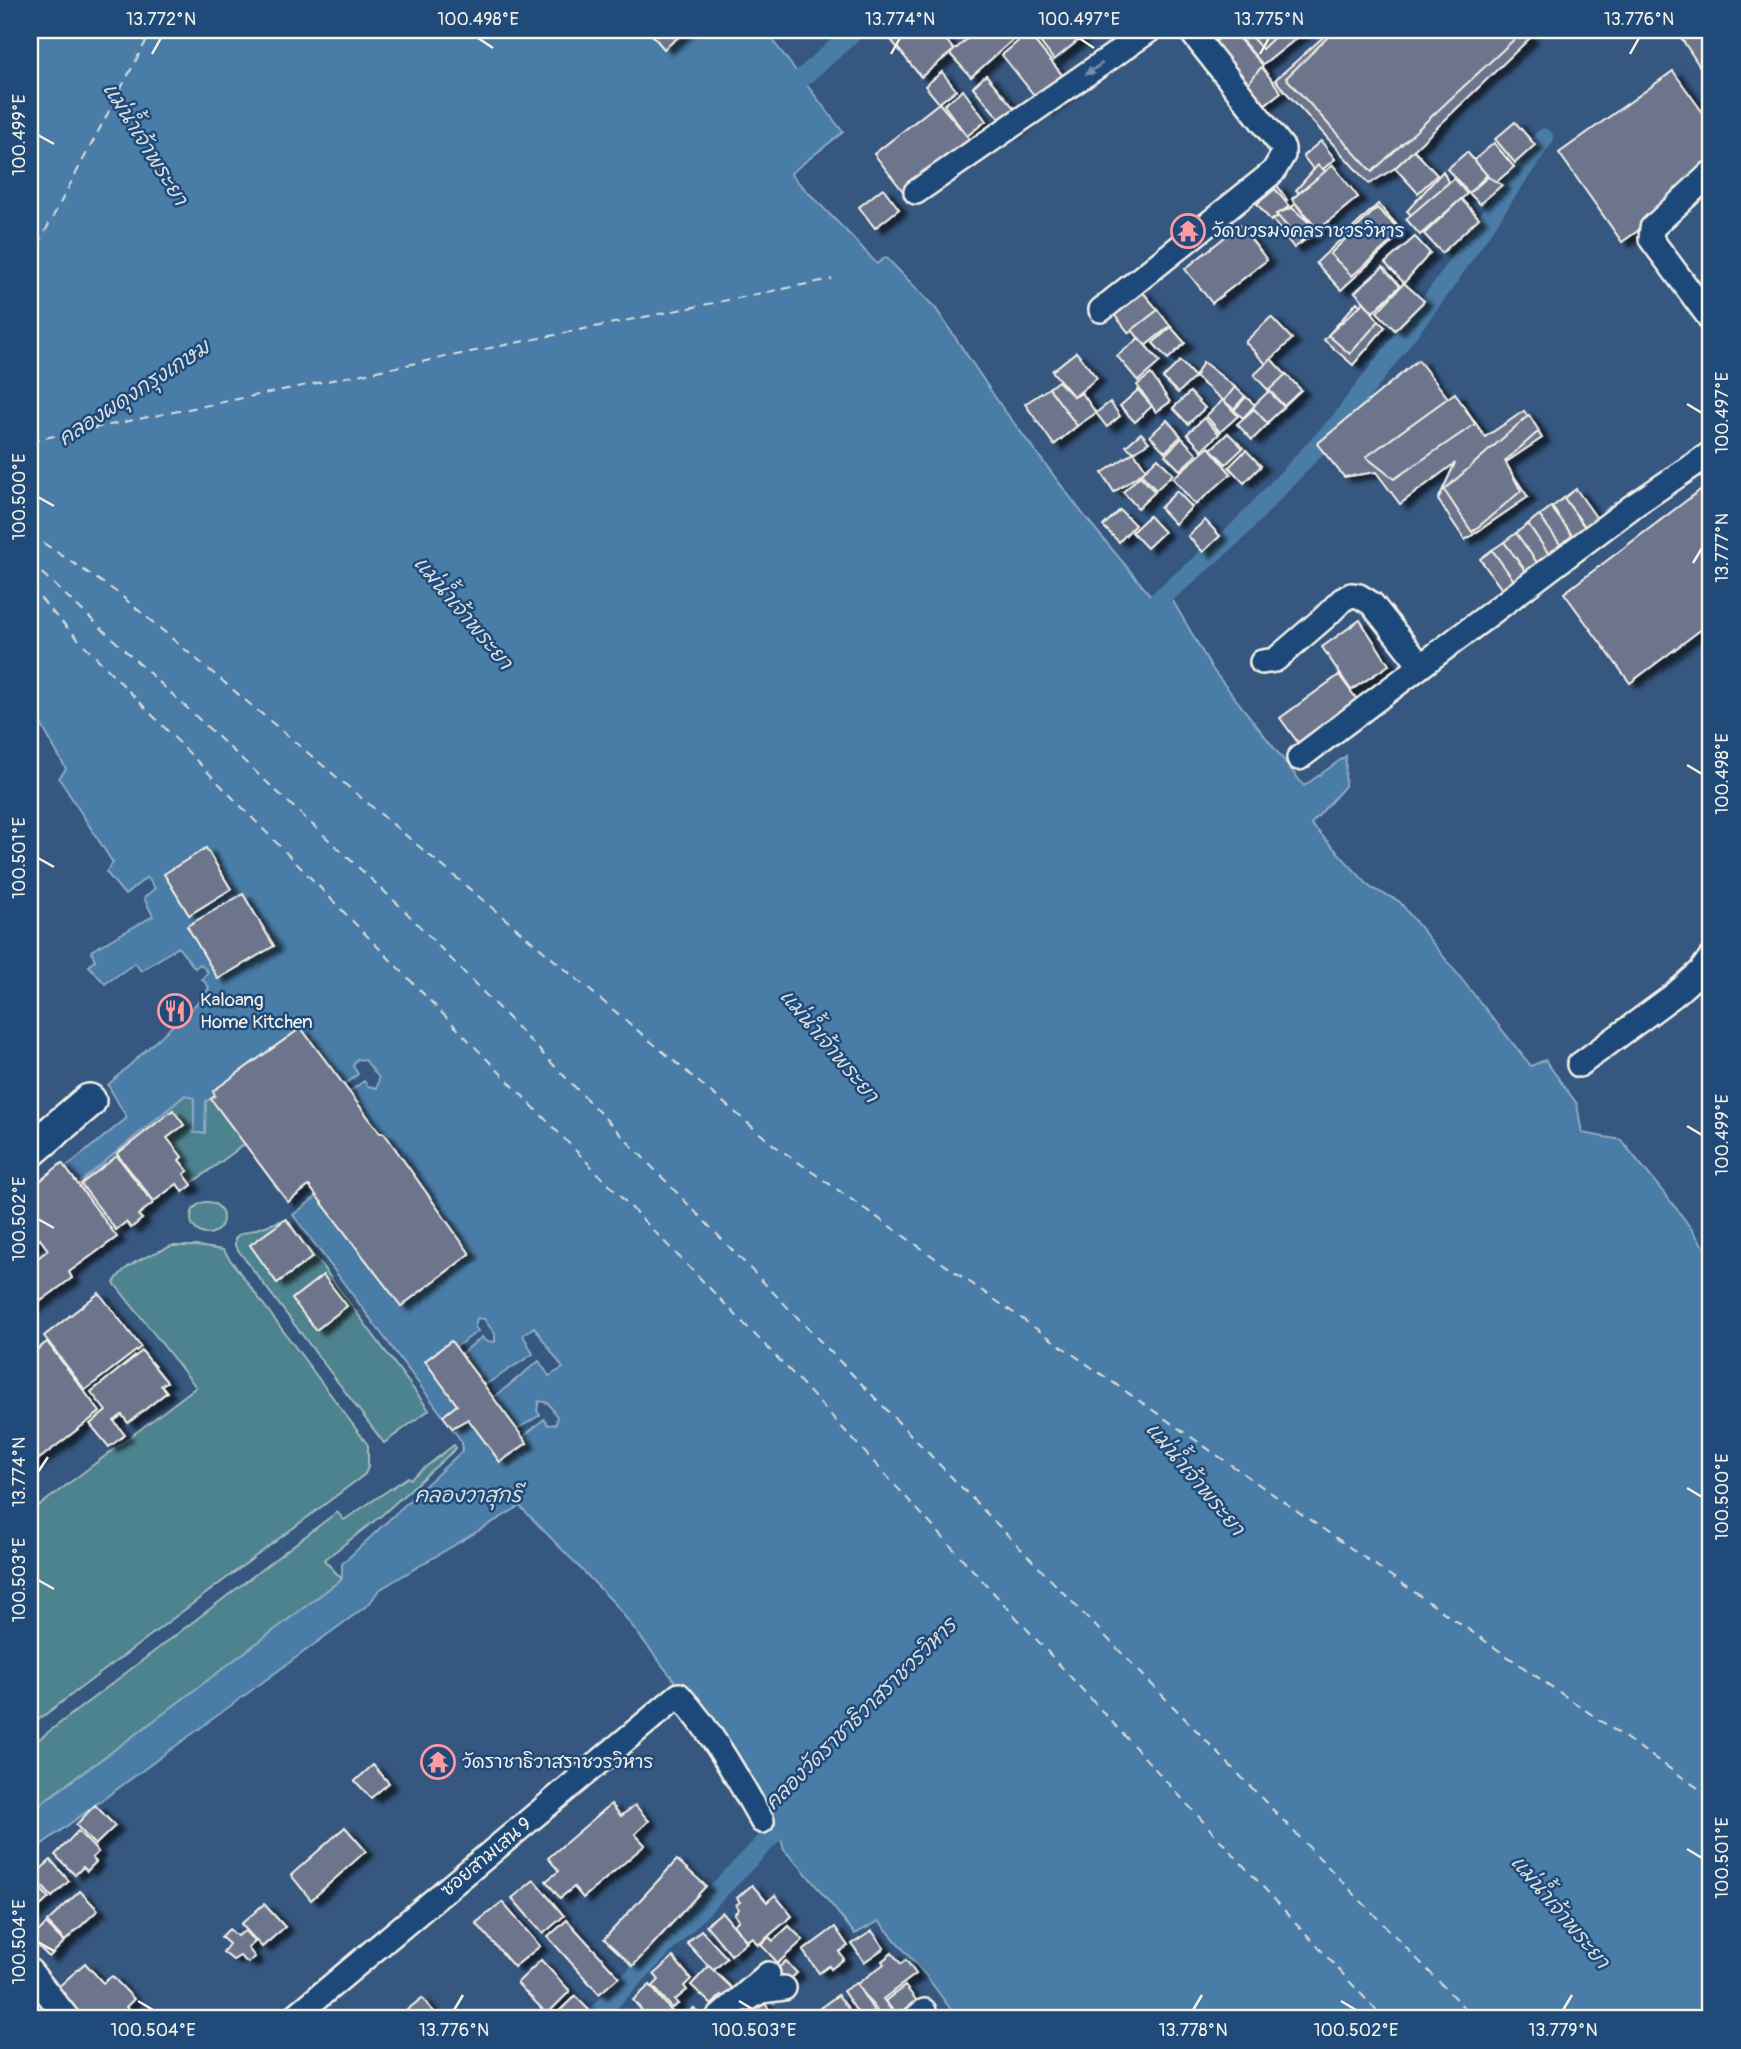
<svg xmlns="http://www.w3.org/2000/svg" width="1741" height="2049" font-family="Pangolin,'Playpen Sans Thai',sans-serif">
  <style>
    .green { fill: #4e828f; stroke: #a1babc; stroke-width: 2 }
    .water { fill: #497ba6; stroke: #8daac0; stroke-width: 2; fill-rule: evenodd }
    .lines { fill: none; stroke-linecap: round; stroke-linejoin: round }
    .canal { stroke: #497ba6; stroke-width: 19 }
    .ferry { stroke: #dadfde; stroke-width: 2; stroke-dasharray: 9 7; stroke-linecap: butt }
    .building { fill: #6d758d; stroke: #f4f1e8; stroke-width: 2; filter: url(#shadow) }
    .street-casing { stroke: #f4f1e8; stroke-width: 28 }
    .secondary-casing { stroke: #f4f1e8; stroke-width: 38 }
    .street { stroke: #1f4a7a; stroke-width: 23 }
    .secondary { stroke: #1f4a7a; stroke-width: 33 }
    .oneway { fill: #748da6 }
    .ticks { fill: none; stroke: #f4f1e8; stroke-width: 2.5 }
    .labels { text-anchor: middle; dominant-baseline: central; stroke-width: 5; stroke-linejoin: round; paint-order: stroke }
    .poi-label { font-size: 19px; fill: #f4f1e8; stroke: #1f4a7a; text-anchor: start }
    .street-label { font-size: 19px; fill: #f4f1e8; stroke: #1f4a7a }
    .water-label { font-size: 21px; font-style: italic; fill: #dadfde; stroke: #1f4a7a }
    .neatline { fill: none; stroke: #f4f1e8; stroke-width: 2.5 }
    .ticks-label { font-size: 18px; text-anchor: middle; fill: #f4f1e8 }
  </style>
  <defs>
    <filter id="shadow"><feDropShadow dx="8" dy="4.5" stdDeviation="2" flood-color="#0009"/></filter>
  </defs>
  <rect width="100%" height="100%" fill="#365780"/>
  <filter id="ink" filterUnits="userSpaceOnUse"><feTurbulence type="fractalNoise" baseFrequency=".0143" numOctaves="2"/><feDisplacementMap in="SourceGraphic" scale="14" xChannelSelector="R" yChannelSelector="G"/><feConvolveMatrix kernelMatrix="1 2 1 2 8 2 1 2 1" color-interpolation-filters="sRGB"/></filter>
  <g filter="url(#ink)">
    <g class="green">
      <polygon points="185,1095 206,1100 211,1099 245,1144 185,1188 143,1130"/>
      <circle cx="207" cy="1218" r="16"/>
      <polygon points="287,1219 429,1410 384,1443 235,1246 235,1239 238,1235"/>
      <path d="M172,1246h24l27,4 145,195v22l-3,7 -335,252v-222l9,2 157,-119 -82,-104c10,-20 38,-29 58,-37z"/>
      <polygon points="454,1445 456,1448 453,1451 382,1515 324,1560 342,1579 155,1720 30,1811 30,1746 337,1512 344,1520 408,1477 410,1479"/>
    </g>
    <path class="water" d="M30,30h618l16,18 23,-18h80l9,15 67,87 -52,41 1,3 63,64 22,24 9,-7 50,52 65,97 85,112 64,77 20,1 43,74 91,116 42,-30 -1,30 -34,38 60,64 28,13 132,165 14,-6 32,44 5,29 39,7 59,73 31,44v762h-753l-31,-42 -48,-56 -24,13 -55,-68 -16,-16 -7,-27 -20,-35 -38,-55 -22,-23 -82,-106 -95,-98 -141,84 -10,14 -339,249v-41l125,-92 187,-141v-15l120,-113v-9l-10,-14 16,-9 32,43 27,-19 -4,-6 21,-18 4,6 8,-1 1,-7 -9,-14 -9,-2 -2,10 3,4 -23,14 -24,-31 46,-37 10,15 14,-8 -29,-41 -11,8 10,19 -48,31 -24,-31 21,-17 3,4 10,1v-8l-11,-15 -7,-1 -2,9 3,4 -22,16 -5,-6 -26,20 32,44 -14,11 -150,-201 24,-19 84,109 69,-51 -86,-120 -4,-1 -31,-41 15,-11 4,5 9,2 2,-10 -14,-18 -8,-1 -4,7 5,8 -14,11 -43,-57 -88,63 2,5 -9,5 -1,32h-11v-35l-9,-3 -107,89 -13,-16 62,-50 -19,-33 87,-80 11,-11 3,-7 -7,-8 6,-7 -8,-8 -5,4 -17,-21 -37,24 -6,-8 -30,21 -16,-18 6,-6 -4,-9 62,-35 -9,-18 11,-10 -8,-11 -22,18 -19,-23 7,-9 -54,-85 7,-9 -25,-45 -11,-1zM243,894l31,52 -56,33 -30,-52z"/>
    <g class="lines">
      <g class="canal">
        <polyline points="784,94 856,30"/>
        <polyline points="1145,612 1236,533 1338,424 1443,286 1544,138"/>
        <polyline points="593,2019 797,1810"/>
      </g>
      <g class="ferry">
        <polyline points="30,260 152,30"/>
        <polyline points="30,441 832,279"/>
        <polyline points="30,534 118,593 775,1146 1284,1502 1711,1797"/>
        <polyline points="30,562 400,906 1475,2019"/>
        <polyline points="30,586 55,615 795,1376 1384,2019"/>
      </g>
    </g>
    <g class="building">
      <polygon points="648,30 687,30 664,49"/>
      <polygon points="883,30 938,30 954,50 921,77"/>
      <polygon points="977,30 1024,30 971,77 950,54"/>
      <polygon points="1031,30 1073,30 1080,39 1054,60"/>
      <polygon points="1229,30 1233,30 1281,92 1254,113 1205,49"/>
      <polygon points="1231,30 1263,65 1246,86 1214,42"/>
      <polygon points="1233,30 1307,30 1263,65"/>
      <polygon points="1245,30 1282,30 1262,49"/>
      <polygon points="1331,30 1522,30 1530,38 1395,168 1369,184 1275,80"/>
      <polygon points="1335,30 1516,30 1520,34 1372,172 1286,78"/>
      <polygon points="1691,30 1711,30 1711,65 1702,70 1680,36"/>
      <polygon points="1028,33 1073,88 1046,110 1002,55"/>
      <polygon points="1673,71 1711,124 1711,179 1622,242 1559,153"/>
      <polygon points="942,72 956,90 939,103 925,86"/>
      <polygon points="986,75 1025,121 1011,133 973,87"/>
      <polygon points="963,90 986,121 967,136 944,105"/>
      <polygon points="939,103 967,136 971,143 906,195 874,154"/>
      <polygon points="1515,122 1535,145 1515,163 1495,139"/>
      <polygon points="1321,141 1335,159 1317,174 1303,156"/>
      <polygon points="1494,143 1514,167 1494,184 1474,160"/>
      <polygon points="1414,150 1437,175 1418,193 1395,168"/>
      <polygon points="1467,152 1487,175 1469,193 1447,169"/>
      <polygon points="1318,165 1353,194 1322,218 1296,190"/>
      <polygon points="1333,165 1358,197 1318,230 1292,199"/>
      <polygon points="1443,171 1454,195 1421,225 1407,211"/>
      <polygon points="1488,177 1502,185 1480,204 1469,193"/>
      <polygon points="1454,178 1467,194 1420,235 1406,219"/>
      <polygon points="1277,185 1287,200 1272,212 1264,193"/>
      <polygon points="883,188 899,209 875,228 859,207"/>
      <polygon points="1275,189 1289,206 1271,221 1257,204"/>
      <polygon points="1461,199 1479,218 1442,253 1424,234"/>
      <polygon points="1296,204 1316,232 1294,248 1273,220"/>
      <polygon points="1378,204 1403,232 1341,290 1316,263"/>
      <polygon points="1292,208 1312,225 1301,242 1276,214"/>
      <polygon points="1377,208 1402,232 1352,276 1330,254"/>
      <polygon points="1240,225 1267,260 1212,303 1185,269"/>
      <polygon points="1415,237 1430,253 1404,283 1385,263"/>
      <polygon points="1383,267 1400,286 1373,312 1355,292"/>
      <polygon points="1404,283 1424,301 1395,330 1377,312"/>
      <polygon points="1141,290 1158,310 1129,333 1113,313"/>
      <polygon points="1357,302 1385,327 1353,365 1324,340"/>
      <polygon points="1364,302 1379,321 1350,354 1328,335"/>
      <polygon points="1158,310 1170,326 1145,346 1132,330"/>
      <polygon points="1271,317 1292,339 1266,364 1245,342"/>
      <polygon points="1171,327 1185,343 1168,359 1153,343"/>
      <polygon points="1139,338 1160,362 1138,381 1117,356"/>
      <polygon points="1076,352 1097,378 1074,397 1052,371"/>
      <polygon points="1271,359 1286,375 1269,391 1254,375"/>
      <polygon points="1418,360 1449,399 1464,406 1485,437 1524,411 1542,438 1505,463 1528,497 1465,540 1438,500 1455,463 1400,504 1376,472 1344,477 1317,444"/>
      <polygon points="1180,361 1195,377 1178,393 1163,378"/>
      <polygon points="1203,362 1235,387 1224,401 1195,377"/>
      <polygon points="1151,374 1170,402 1156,412 1137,385"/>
      <polygon points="1286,374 1301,390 1284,406 1269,390"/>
      <polygon points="1058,381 1074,397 1082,393 1096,413 1077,426 1049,388"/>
      <polygon points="1235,387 1245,396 1234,409 1224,401"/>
      <polygon points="1049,388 1077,426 1054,445 1025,404"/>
      <polygon points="1138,390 1152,406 1135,422 1120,406"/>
      <polygon points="1269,391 1284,407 1267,423 1252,407"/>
      <polygon points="1190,392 1205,408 1188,424 1173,408"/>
      <polygon points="1455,393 1475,424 1394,479 1366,457"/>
      <polygon points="1246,397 1255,405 1243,418 1234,410"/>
      <polygon points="1223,400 1238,416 1220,432 1206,416"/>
      <polygon points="1110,402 1120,416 1107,427 1096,413"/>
      <polygon points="1254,409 1268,424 1252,440 1237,424"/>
      <polygon points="1529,415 1539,431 1505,461 1521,491 1472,532 1444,490"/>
      <polygon points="1204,418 1219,434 1202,450 1187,434"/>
      <polygon points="1167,420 1181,436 1165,452 1150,436"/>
      <polygon points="1141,433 1149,442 1134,452 1126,446"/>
      <polygon points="1228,433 1243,448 1226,464 1211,449"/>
      <polygon points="1182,438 1197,454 1180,470 1165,455"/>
      <polygon points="1209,447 1231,474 1195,505 1173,478"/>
      <polygon points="1246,450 1261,466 1244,483 1229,467"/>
      <polygon points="1134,452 1146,470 1114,492 1102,473"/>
      <polygon points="1158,458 1173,474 1156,490 1141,474"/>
      <polygon points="1140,476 1155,492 1138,508 1123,492"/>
      <polygon points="1711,482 1711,622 1630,683 1564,593"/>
      <polygon points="1576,489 1598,520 1587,529 1564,498"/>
      <polygon points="1177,491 1192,507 1175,524 1160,508"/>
      <polygon points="1564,498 1586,529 1574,538 1552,507"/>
      <polygon points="1551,507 1574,538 1562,547 1539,516"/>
      <polygon points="1120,510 1135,525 1119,542 1103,526"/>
      <polygon points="1539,515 1562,547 1550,556 1528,524"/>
      <polygon points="1149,516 1164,532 1147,548 1132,532"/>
      <polygon points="1205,520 1220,536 1203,552 1188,536"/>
      <polygon points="1528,524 1550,556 1538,564 1516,533"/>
      <polygon points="1516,533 1538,564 1527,573 1504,542"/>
      <polygon points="1504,542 1527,573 1515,582 1492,550"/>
      <polygon points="1492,550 1515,582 1503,591 1480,559"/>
      <polygon points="1360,620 1389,665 1351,690 1322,647"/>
      <polygon points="1339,675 1358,701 1299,744 1280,718"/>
      <polygon points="206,848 231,889 189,915 164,874"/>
      <polygon points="243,894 274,946 218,979 187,926"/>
      <polygon points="301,1028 380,1133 384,1133 470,1254 401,1306 309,1186 288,1202 211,1099 215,1096 213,1091"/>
      <polygon points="173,1110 184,1125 167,1138 182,1157 179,1160 188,1171 184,1174 192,1185 183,1192 177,1184 154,1201 117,1154"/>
      <polygon points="117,1156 153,1203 138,1215 142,1219 131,1228 126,1222 116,1230 81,1184"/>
      <polygon points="62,1163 117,1237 69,1272 72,1278 30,1309 30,1264 48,1250 40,1239 30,1247 30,1189"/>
      <polygon points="286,1219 313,1257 277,1283 250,1245"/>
      <polygon points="323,1275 347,1306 316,1330 292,1299"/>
      <polygon points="99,1293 141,1347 85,1390 44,1336"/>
      <polygon points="451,1341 527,1443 500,1462 468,1419 452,1428 443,1416 457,1405 425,1361"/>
      <polygon points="47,1342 100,1412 30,1466 30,1355"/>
      <polygon points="142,1351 167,1382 161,1385 167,1392 128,1423 122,1415 114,1421 125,1435 109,1447 90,1424 106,1411 91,1392"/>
      <polygon points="373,1765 389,1783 371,1798 355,1781"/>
      <polygon points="611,1804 621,1816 635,1805 649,1821 635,1834 645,1845 583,1898 574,1887 560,1898 546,1881 559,1871 548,1858"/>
      <polygon points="95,1805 115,1826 95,1845 76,1825"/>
      <polygon points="345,1827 366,1851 311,1900 291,1875"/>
      <polygon points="78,1831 98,1852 92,1858 96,1862 87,1871 83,1867 75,1875 55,1855"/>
      <polygon points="51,1860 69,1881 52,1897 33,1876"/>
      <polygon points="677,1860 706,1886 633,1966 604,1939"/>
      <polygon points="30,1877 49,1898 30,1916"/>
      <polygon points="534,1880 564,1916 543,1934 512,1898"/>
      <polygon points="752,1885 767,1902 775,1895 792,1916 758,1945 752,1937 747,1941 733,1925 739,1920 734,1914 739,1909 736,1905 740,1902 737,1898"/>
      <polygon points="80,1891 98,1910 65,1941 47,1922"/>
      <polygon points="502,1902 540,1946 514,1967 476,1923"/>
      <polygon points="264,1904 285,1927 262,1947 241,1924"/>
      <polygon points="722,1912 747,1942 731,1955 706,1925"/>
      <polygon points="567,1920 619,1977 599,1994 548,1937"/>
      <polygon points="46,1924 64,1942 49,1957 31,1939"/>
      <polygon points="789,1926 803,1940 778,1963 761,1945 769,1937 773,1941"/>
      <polygon points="835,1927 848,1946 839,1952 844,1959 831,1969 829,1966 819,1973 803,1951"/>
      <polygon points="229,1929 237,1936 245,1931 255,1942 248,1948 255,1957 248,1963 240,1956 233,1960 223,1952 229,1944 221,1937"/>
      <polygon points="701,1930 727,1958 713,1971 687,1943"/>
      <polygon points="872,1931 884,1948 864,1962 852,1944"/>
      <polygon points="892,1953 901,1964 906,1960 916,1974 883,1999 898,2019 883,2019 857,1984 884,1964 882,1961"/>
      <polygon points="673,1957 691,1979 684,1986 687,1990 675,2000 678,2004 672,2008 653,1986 659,1980 654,1974"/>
      <polygon points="541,1960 570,1991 547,2014 517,1983"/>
      <polygon points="786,1961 797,1973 787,1982 776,1970"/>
      <polygon points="85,1963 103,1983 112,1976 134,1999 126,2007 137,2019 147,2012 154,2019 85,2019 56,1989"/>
      <polygon points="709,1966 733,1989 724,1998 721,1995 712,2005 691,1985"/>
      <polygon points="856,1983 879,2019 862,2019 843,1991"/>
      <polygon points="650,1985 673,2013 666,2019 649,2019 633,2000"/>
      <polygon points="30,1986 56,2019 30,2019"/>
      <polygon points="905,1986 921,2006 904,2019 900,2019 885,2001"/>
      <polygon points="757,1994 777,2019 741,2019 735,2012"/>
      <polygon points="838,1995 856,2019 805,2019"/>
      <polygon points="575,1996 589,2010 580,2019 558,2019 554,2016"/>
      <polygon points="422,1998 440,2019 414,2019 407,2010"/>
      <polygon points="694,2008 703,2019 680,2019"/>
    </g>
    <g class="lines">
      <g class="street-casing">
        <g id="street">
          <polyline points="1711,173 1652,228 1651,239 1711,320"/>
          <polyline points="916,192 1150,30"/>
          <polyline points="1101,310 1273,172 1283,155 1283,148 1190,30"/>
          <polyline points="1262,662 1275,660 1325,617 1342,600 1351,595 1359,596 1372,604 1421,666"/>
          <polyline points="1299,758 1633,506 1711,453"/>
          <polyline points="1579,1065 1674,995 1701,971 1711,957"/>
          <polyline points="30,1971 68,2019"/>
          <polyline points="748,1999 761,1991 784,1988"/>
          <path d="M292,2019l387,-324c34,38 58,82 83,126"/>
          <polyline points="717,2019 768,1974"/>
          <polyline points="914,2019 924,2011"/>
        </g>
      </g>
      <g class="secondary-casing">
        <polyline id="secondary" points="30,1151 89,1101"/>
      </g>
      <use href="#street" class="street"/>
      <use href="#secondary" class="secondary"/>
    </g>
    <defs><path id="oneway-solid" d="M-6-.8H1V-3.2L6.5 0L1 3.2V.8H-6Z" transform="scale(1.75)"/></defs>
    <use class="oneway" href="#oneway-solid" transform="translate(1094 69) rotate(145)"/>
  </g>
  <path class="ticks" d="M478,38l15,10M1079,38l15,10M152,54l9,-16M891,54l9,-16M1260,54l9,-16M1630,54l9,-16M38,135l16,9M1687,404l15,9M38,497l16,9M1693,563l9,-15M1687,765l15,9M38,858l16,9M1687,1126l15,9M38,1219l16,9M38,1472l10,-15M1687,1488l15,9M38,1580l16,9M1687,1849l15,9M38,1942l16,9M138,2001l15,9M739,2001l15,9M1341,2001l15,9M454,2010l9,-15M1193,2010l9,-15M1563,2010l9,-15"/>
  <defs>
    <g id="temple-ring" transform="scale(1.75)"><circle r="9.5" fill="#1f4a7a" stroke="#ff9aa2" stroke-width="1.5"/><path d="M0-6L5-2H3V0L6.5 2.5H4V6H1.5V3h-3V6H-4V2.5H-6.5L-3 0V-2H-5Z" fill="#ff9aa2"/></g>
    <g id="restaurant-ring" transform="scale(1.75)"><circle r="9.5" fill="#1f4a7a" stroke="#ff9aa2" stroke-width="1.5"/><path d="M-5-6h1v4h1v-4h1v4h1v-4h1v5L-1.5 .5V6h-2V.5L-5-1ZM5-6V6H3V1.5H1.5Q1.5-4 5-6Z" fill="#ff9aa2"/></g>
  </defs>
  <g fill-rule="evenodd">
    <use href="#temple-ring" x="1188" y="231"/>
    <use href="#restaurant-ring" x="175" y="1011"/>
    <use href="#temple-ring" x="438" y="1762"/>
  </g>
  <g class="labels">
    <g class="poi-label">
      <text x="1212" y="231">วัดบวรมงคลราชวรวิหาร</text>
      <text x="200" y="1000">Kaloang<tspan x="200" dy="22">Home Kitchen</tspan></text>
      <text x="462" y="1762">วัดราชาธิวาสราชวรวิหาร</text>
    </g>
    <g class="street-label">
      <text transform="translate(486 1857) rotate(-40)">ซอยสามเสน 9</text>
    </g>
    <g class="water-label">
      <text transform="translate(145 144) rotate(58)">แม่น้ำเจ้าพระยา</text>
      <text transform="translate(134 393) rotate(-33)">คลองผดุงกรุงเกษม</text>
      <text transform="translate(463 613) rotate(50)">แม่น้ำเจ้าพระยา</text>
      <text transform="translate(829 1046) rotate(50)">แม่น้ำเจ้าพระยา</text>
      <text transform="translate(1195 1479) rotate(50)">แม่น้ำเจ้าพระยา</text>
      <text x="468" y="1495">คลองวาสุกรี</text>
      <text transform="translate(861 1714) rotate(-45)">คลองวัดราชาธิวาสราชวรวิหาร</text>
      <text transform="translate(1560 1912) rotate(50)">แม่น้ำเจ้าพระยา</text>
    </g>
  </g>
  <rect width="1741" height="2049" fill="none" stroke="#1f4a7a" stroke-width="77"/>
  <rect x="38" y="38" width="1664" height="1972" class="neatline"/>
  <g class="ticks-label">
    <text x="161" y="25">13.772°N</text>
    <text x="478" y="25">100.498°E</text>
    <text x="900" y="25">13.774°N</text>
    <text x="1079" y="25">100.497°E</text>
    <text x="1269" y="25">13.775°N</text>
    <text x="1639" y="25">13.776°N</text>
    <text transform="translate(19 135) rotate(-90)" y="6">100.499°E</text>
    <text transform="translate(1722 413) rotate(-90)" y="6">100.497°E</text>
    <text transform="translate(19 497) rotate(-90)" y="6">100.500°E</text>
    <text transform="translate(1722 548) rotate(-90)" y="6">13.777°N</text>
    <text transform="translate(1722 774) rotate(-90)" y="6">100.498°E</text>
    <text transform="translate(19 858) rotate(-90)" y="6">100.501°E</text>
    <text transform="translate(1722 1135) rotate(-90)" y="6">100.499°E</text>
    <text transform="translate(19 1219) rotate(-90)" y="6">100.502°E</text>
    <text transform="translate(19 1472) rotate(-90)" y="6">13.774°N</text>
    <text transform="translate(1722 1497) rotate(-90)" y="6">100.500°E</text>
    <text transform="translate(19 1580) rotate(-90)" y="6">100.503°E</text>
    <text transform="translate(1722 1858) rotate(-90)" y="6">100.501°E</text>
    <text transform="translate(19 1942) rotate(-90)" y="6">100.504°E</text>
    <text x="153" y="2036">100.504°E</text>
    <text x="454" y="2036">13.776°N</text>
    <text x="754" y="2036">100.503°E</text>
    <text x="1193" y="2036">13.778°N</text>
    <text x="1356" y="2036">100.502°E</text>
    <text x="1563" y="2036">13.779°N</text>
  </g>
</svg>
